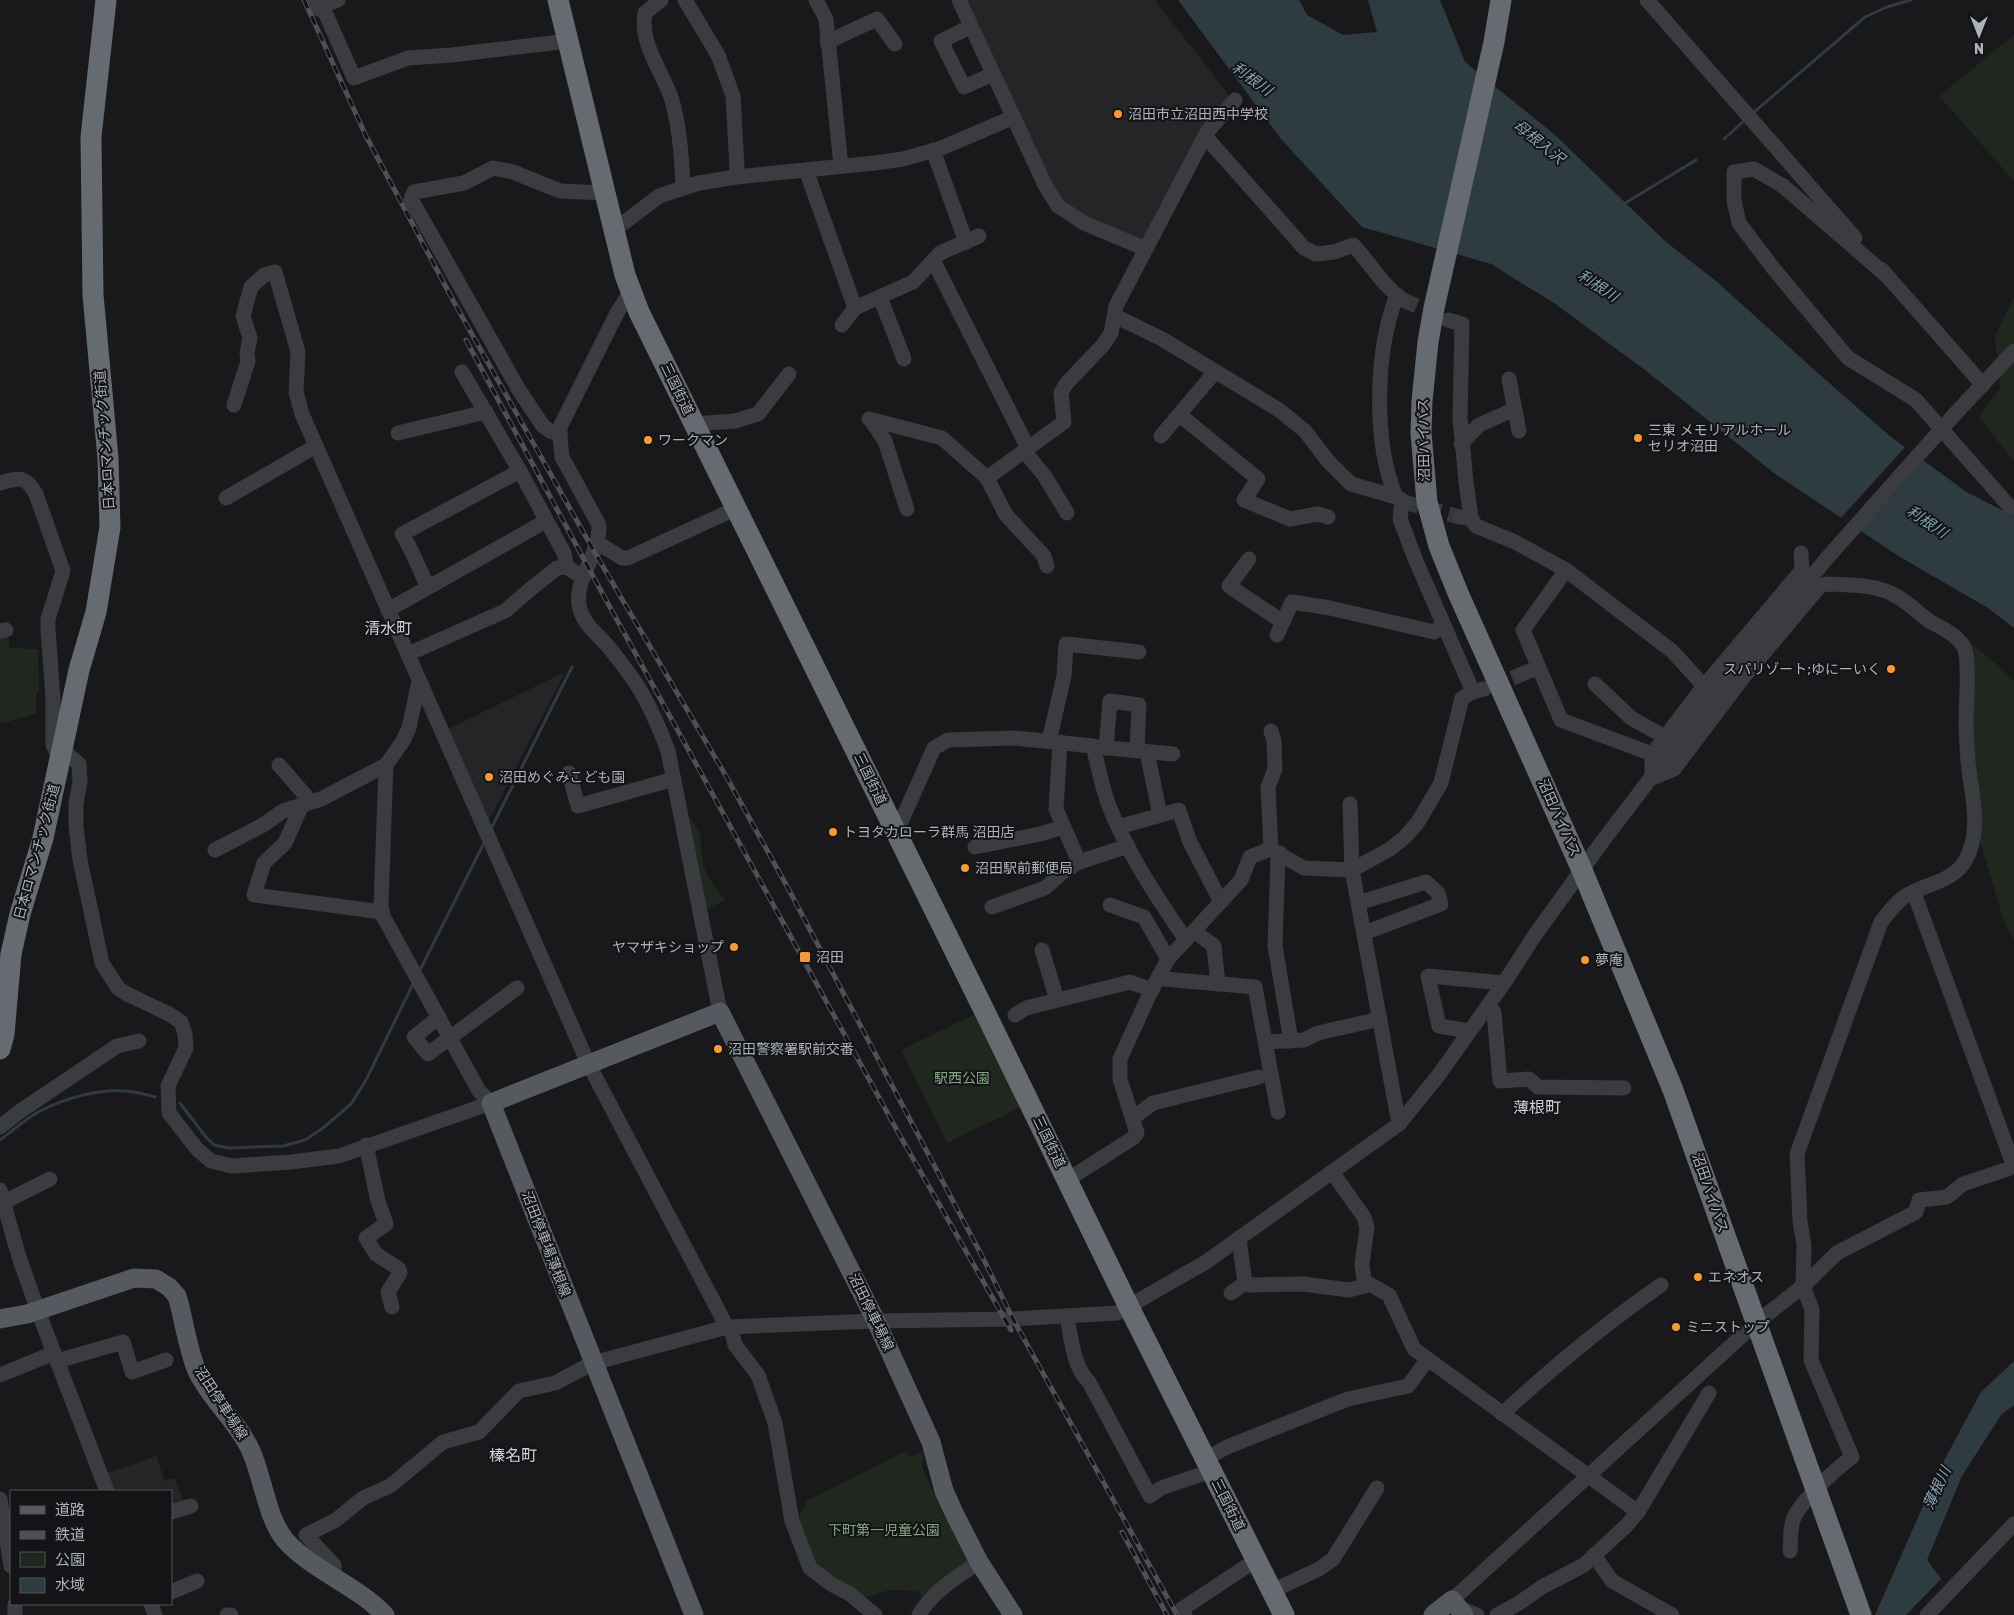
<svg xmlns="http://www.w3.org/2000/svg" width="2014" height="1615" font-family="Rubik,'Noto Sans JP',sans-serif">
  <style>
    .built { fill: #252528 }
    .green { fill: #1f271f }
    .water { fill: #2e3b40 }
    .pier { fill: #19191b }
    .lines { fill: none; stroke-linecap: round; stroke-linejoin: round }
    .stream { stroke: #2e3b40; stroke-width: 3 }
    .minor-tunnel { stroke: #36383b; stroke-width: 15; stroke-dasharray: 15 8; stroke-linecap: butt }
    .minor { stroke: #3a3c40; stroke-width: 15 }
    .major { stroke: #56595f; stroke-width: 19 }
    .highway { stroke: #666a71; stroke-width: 21 }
    .rail-casing { stroke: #4d5055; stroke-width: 5 }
    .rail { stroke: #141416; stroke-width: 3; stroke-dasharray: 9; stroke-linecap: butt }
    .minor-bridge { stroke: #3a3c40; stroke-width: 15 }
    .highway-bridge { stroke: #666a71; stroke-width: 21 }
    .poi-dot { fill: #f79a35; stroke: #141416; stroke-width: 2 }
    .labels { text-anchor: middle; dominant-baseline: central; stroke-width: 4; stroke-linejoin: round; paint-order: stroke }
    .poi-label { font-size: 14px; fill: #abb2bb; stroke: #141416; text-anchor: start }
    .street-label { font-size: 14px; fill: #abb2bb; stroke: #141416 }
    .park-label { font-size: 14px; fill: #85a682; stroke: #141416 }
    .water-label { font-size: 15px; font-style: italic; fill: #82a5b6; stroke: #141416 }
    .quarter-label { font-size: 16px; fill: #ccd1d7; stroke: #141416 }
  </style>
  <rect width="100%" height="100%" fill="#19191b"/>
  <g class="built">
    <polygon points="963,0 1155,0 1232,99 1147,241 1064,207 1049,184"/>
    <polygon points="565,672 487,824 446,730"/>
    <polygon points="157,1456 164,1481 175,1478 185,1508 171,1512 171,1491 107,1491 101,1475"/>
  </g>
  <g class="green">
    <polygon points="2014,35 2014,181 1939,96"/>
    <polygon points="2014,297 2014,461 1979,417 2000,388 1995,336"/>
    <polygon points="7,632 10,648 38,649 39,689 36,693 36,714 0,724 0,633"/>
    <polygon points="1964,638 1995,663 2014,681 2014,940 2005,925 1978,834"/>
    <path d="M687,814c19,22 11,27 17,52 3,12 13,23 21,34l-22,11z"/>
    <polygon points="977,1013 1023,1106 947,1143 901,1050"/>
    <polygon points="906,1451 910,1457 923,1451 922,1467 944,1516 971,1562 925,1599 917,1591 889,1590 866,1597 853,1592 813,1563 797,1520 807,1501"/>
  </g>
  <g class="water">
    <polygon points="1178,0 1299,0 1307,15 1343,35 1377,32 1368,0 1440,0 1465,62 1555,135 1666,242 1716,281 1820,375 1891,437 1968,493 2014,516 2014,628 1988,608 1900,557 1774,473 1645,370 1554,303 1491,264 1362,227 1281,139"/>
    <polygon points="2014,1361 2014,1405 2001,1415 1962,1476 1927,1560 1941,1579 1906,1615 1875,1615 1939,1470 1981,1392"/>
  </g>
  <polygon class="pier" points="1907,445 1925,459 1859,533 1839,520"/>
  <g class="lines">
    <g class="stream">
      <polyline points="1753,113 1865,17 1887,7 1911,0"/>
      <polyline points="1724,139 1746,119"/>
      <polyline points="1622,205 1696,160"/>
      <polyline points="491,829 572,667"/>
      <polyline points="419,972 485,841"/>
      <polyline points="180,1103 205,1136 214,1145 229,1148 283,1146 305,1140 323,1128 351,1104 366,1080 414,982"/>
      <path d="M0,1140c12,-9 25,-20 38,-28 27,-14 64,-25 95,-20 7,1 15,3 22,5"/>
    </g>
    <g class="minor-tunnel">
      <polyline points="1403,300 1442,317"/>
      <polyline points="1404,502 1460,517"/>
      <polyline points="1491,687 1522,674"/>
    </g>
    <g class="minor">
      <polyline points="314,0 317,8 325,12 354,78 408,58 452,55 568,41"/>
      <path d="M661,0l-16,13c-6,31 18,59 27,87 8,29 10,57 11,87"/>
      <polyline points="685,0 718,55 733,96 737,168 736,177"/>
      <polyline points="816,0 826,19 841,166"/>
      <polyline points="959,0 1045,185 1058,206 1084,223 1146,249"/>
      <polyline points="1647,0 1855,238"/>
      <polyline points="317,8 338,0"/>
      <polyline points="970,27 941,41 964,87 993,74"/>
      <polyline points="827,42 877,19 895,44"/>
      <path d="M1205,136l99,112 12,6 18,-2 19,-7c19,20 27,38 50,55"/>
      <polyline points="933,150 966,242"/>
      <polyline points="806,170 855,308"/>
      <polyline points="613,228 625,222 659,196 699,183 736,177 875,163 903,159 939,149 1014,117"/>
      <polyline points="934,262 1028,448"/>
      <polyline points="1881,269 1983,385"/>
      <polyline points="1887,276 1783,186 1754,169 1734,172 1734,201 1739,223 1773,268 1848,358 1916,400 2010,507 2014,508"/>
      <path d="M631,291l-14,22 -57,114v11l2,19 37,68c1,31 -24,51 -20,80 3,18 17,28 28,40 10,12 19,24 28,37 14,21 24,45 33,69l52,261"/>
      <polyline points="880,297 904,359"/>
      <polyline points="1115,316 1162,339 1279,410 1305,431 1328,461 1351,484 1396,497 1404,502"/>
      <polyline points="1448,320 1462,324 1460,418 1466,482 1471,518"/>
      <polyline points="842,325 855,308 913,282 940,253 979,236"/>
      <polyline points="462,372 520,471 564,553 567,567 583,578"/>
      <polyline points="1509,379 1519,431"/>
      <polyline points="234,405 248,361 247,353 250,338 243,316 251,287 264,275 275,272 298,352 296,392 302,414 588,1063 727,1327 732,1332 735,1345 758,1375 775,1423 792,1521 810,1568 831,1584 850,1594 875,1615"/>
      <polyline points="1180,415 1258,479 1244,500 1290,519 1318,514 1328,517"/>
      <polyline points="1954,415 2014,351"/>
      <polyline points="869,419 942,438 987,478 1064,422 1061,393 1066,384 1103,345 1111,333 1116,306 1207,132 1235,100"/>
      <polyline points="871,420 885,441 907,509"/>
      <polyline points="694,424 735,421 758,414 789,374"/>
      <polyline points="398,433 486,412"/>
      <polyline points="560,434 550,431 543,426 519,390 411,199 414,192 464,183 493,168 513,172 560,191 605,193"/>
      <polyline points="1161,436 1215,372"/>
      <polyline points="1461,444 1479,425 1515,409"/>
      <polyline points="1024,451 1044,475 1067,513"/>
      <polyline points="987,478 1006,515 1044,556 1047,566"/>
      <path d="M0,483c19,-6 26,-7 36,11l27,77 -15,48v11l5,68v47l2,4 11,4 13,11 1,17 -4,23v22l4,34 22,103 16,25 9,6 42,20 12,8 4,12 1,14 -18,38 1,27 28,36 14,12 21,5 59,-4 48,-6 152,-53 -12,-12 -96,-175 -2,-10 5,-141 17,-24 6,-13 10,-47"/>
      <path d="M1396,497c-23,-55 -21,-146 1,-202"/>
      <polyline points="226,498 316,446"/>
      <polyline points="1402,500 1400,519 1416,561 1473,692"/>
      <path d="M1460,517l11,1 5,8 39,16 51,28 106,81 32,35 -52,68v24l22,-9 68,-90 78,-93 7,-2c23,1 50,0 71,13 12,7 21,17 33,25 11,6 26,13 33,25 6,12 2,60 2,76 0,12 1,25 2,38 3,33 15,69 -3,100 -13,22 -42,23 -61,36 -9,7 -17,17 -23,25l-84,232 3,67 4,24 -1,41 9,24 -1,50 41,97c-16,12 -52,44 -59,63 -3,9 -2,20 -3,31"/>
      <polyline points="598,543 622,558 628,558 735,509"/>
      <polyline points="1249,559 1229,586 1283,622"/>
      <polyline points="1566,570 1523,630 1561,720 1652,754"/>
      <path d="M428,587c-9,-18 -15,-36 -26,-53l118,-63"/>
      <polyline points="388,610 546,521"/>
      <polyline points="0,631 6,630"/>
      <polyline points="1277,635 1292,602 1330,608 1434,632 1443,625"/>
      <polyline points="408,654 505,611 533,587 557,568 567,567"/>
      <polyline points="1522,674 1538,668"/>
      <polyline points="1595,684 1631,718 1665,737"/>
      <polyline points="1704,686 1802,570 1801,553"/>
      <polyline points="1271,731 1274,741 1275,769 1268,787 1271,849"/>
      <polyline points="1049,741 1064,676 1066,644 1139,652"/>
      <polyline points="1060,742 1056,809 1079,862"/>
      <polyline points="1097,747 1173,754"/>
      <polyline points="1106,748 1110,701 1139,705 1137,751"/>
      <polyline points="1147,752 1160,815"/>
      <polyline points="279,765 306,796 285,843 264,863 254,895 382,912"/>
      <polyline points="569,773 578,806 674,779"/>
      <polyline points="1118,827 1179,810 1189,840 1221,902"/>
      <path d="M895,830l5,-6 34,-76 14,-8 67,-2 78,8c5,20 9,41 16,60 20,50 47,90 77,134"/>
      <polyline points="975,847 1040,834 1064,827"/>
      <polyline points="215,850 263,825 283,811 321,799 386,765"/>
      <polyline points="1280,853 1278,858 1275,946 1291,1041"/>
      <polyline points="1358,903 1426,882 1438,893 1441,904 1364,933"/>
      <polyline points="1110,905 1144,917 1168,959"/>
      <polyline points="992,907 1045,888 1063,872 1079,862 1128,846"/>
      <polyline points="1194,931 1214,946 1218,984"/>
      <polyline points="1042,950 1057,1000"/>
      <polyline points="1159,976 1164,979 1255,987 1278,1112"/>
      <polyline points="1488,1006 1494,1012 1500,1081 1529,1079 1538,1087 1624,1088"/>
      <polyline points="1015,1015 1026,1008 1130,982 1152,990"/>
      <polyline points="439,1017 414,1037 428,1054 517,988"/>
      <polyline points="1469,1031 1439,1026 1428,976 1504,983"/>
      <polyline points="1266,1042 1304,1040 1318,1033 1380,1019"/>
      <polyline points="1133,1118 1153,1103 1259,1077"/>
      <polyline points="1399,1124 1352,870 1390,849 1405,837 1418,822 1441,783 1462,698 1473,692 1484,689"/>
      <polyline points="0,1127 19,1112 117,1046 139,1041"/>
      <polyline points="366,1145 378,1201 386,1224 366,1238 376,1254 399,1269 400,1273 388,1292 392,1307"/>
      <polyline points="1332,1172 1364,1217 1367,1228 1362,1264 1364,1281 1389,1295 1414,1349 1638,1512"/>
      <polyline points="1067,1180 1133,1138 1137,1133 1120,1079 1120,1059 1150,993 1168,959 1241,880 1250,857 1270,849 1304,868 1352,870 1350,804"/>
      <polyline points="0,1190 19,1257 38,1311 107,1491"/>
      <polyline points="4,1202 50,1179"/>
      <polyline points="1245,1283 1250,1285 1303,1284 1349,1290 1369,1285"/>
      <polyline points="1231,1293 1245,1283 1239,1238"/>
      <path d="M1067,1316c4,21 6,51 22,66l61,114 11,-8 50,-17"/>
      <polyline points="57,1361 123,1342 132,1372 166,1360"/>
      <polyline points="0,1375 54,1353"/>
      <path d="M1502,1414c50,-46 103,-90 159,-129"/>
      <polyline points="1205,1459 1227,1447 1348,1399 1408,1386 1428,1359"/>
      <polyline points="0,1499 11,1566"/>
      <polyline points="171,1512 191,1506"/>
      <polyline points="1594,1555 1612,1581 1672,1615"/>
      <polyline points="334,1577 334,1565 306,1535 336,1520 363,1498 390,1486 443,1442 479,1432 519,1391 555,1383 593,1363 727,1327 876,1321 1013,1319 1117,1313 1206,1262 1399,1124 1438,1076 1504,983 1535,935 1602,842 1717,691 1828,557"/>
      <polyline points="1272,1591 1319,1569 1333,1559 1377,1488"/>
      <polyline points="171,1592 197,1581"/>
      <polyline points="1452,1600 1756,1323 1803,1286 1837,1253 1916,1212 1919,1200 1947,1197 1963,1184 2008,1169 2013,1164 1914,893"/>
      <polyline points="15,1604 15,1615"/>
      <polyline points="151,1604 155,1615"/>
      <polyline points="1459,1608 1477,1615"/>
      <polyline points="227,1615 231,1615"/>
      <path d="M919,1615c14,-24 38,-38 60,-53"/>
      <polyline points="1185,1615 1182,1609 1256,1560"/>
      <polyline points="1497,1615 1519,1603 1542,1587 1584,1565 1627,1525 1638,1512 1709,1393"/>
      <polyline points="1927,1615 2014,1524"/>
    </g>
    <g class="major">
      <path d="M0,1319l27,-5 107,-36 22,1 13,8 8,9c7,22 11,57 21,77 14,28 40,49 53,78 12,27 16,67 34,89 28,31 71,45 100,75"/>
      <polyline points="694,1615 491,1103 720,1012 876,1321 931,1442 944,1491 954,1513 979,1562 1013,1615"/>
      <polyline points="1433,1615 1452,1600 1464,1615"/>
    </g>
    <g class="highway">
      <polyline points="558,0 625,275 639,312 981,1004 1129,1307 1284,1615"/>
      <polyline points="1501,0 1494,42 1434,308 1428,342 1422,401 1421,433 1427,502 1439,546 1458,593 1582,870 1673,1090 1805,1459"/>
      <polyline points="0,1049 4,1034 11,954 20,914 43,838 79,670 96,612 110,527 108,458 93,295 91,137 106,0"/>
    </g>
    <g class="rail-casing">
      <g id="rail">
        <polyline points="304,0 366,136 455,304 595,553 726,776 789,890 983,1258 1013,1319 1177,1615"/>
        <polyline points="466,340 588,567 899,1134 1011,1330"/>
        <polyline points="1122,1532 1167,1615"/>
      </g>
    </g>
    <use href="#rail" class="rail"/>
    <polyline class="minor-bridge" points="1828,557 1954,415"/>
    <polyline class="highway-bridge" points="1805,1459 1861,1615"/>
  </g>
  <g class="poi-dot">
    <circle cx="1118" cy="114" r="5"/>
    <circle cx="1638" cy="438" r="5"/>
    <circle cx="648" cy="440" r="5"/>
    <circle cx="1891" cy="669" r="5"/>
    <circle cx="489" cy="777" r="5"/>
    <circle cx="833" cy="832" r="5"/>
    <circle cx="965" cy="868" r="5"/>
    <circle cx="734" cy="947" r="5"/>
    <rect x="799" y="951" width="12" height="12" rx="2.5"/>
    <circle cx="1585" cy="960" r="5"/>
    <circle cx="718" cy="1049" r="5"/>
    <circle cx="1698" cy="1277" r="5"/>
    <circle cx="1676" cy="1327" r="5"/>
  </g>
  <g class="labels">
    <g class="poi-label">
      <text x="1128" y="114">沼田市立沼田西中学校</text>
      <text x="1648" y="430">三東 メモリアルホール<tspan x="1648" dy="16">セリオ沼田</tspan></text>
      <text x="658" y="440">ワークマン</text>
      <text x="1881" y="669" text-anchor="end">スパリゾート;ゆにーいく</text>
      <text x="499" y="777">沼田めぐみこども園</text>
      <text x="843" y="832">トヨタカローラ群馬 沼田店</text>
      <text x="975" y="868">沼田駅前郵便局</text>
      <text x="724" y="947" text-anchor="end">ヤマザキショップ</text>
      <text x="816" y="957">沼田</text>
      <text x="1595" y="960">夢庵</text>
      <text x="728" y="1049">沼田警察署駅前交番</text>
      <text x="1708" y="1277">エネオス</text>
      <text x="1686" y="1327">ミニストップ</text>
    </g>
    <g class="street-label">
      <text transform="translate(677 389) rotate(64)">三国街道</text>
      <text transform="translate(105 440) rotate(-94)">日本ロマンチック街道</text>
      <text transform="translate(1424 440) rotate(-91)">沼田バイパス</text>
      <text transform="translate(870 779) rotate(64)">三国街道</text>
      <text transform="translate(1559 818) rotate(66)">沼田バイパス</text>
      <text transform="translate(37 852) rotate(-75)">日本ロマンチック街道</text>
      <text transform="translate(1049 1142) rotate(64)">三国街道</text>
      <text transform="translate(1710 1193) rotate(71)">沼田バイパス</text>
      <text transform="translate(546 1244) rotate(69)">沼田停車場薄根線</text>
      <text transform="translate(871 1312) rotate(64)">沼田停車場線</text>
      <text transform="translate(221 1403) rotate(57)">沼田停車場線</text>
      <text transform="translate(1228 1505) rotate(63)">三国街道</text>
    </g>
    <g class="park-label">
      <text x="962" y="1078">駅西公園</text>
      <text x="884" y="1530">下町第一児童公園</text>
    </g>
    <g class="water-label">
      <text transform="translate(1252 79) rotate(36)">利根川</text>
      <text transform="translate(1539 142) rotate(39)">母根入沢</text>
      <text transform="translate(1598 286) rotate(33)">利根川</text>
      <text transform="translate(1927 522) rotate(34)">利根川</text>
      <text transform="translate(1937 1488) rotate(-65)">薄根川</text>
    </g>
    <g class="quarter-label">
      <text x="388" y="628">清水町</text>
      <text x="1537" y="1107">薄根町</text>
      <text x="513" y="1455">榛名町</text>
    </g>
  </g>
  <rect x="10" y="1490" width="162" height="115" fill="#141416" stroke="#505358"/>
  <rect x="20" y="1506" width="25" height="8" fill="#56595f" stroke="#505358"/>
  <text x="55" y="1515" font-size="15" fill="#abb2bb">道路</text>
  <rect x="20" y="1531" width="25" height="8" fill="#4d5055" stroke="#505358"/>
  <text x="55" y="1540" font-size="15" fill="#abb2bb">鉄道</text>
  <rect x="20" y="1552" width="25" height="15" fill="#1f271f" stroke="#505358"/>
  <text x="55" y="1565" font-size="15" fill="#abb2bb">公園</text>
  <rect x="20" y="1578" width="25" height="15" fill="#2e3b40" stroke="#505358"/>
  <text x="55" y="1590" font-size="15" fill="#abb2bb">水域</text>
  <g transform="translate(1979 35) rotate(180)" stroke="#141416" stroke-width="4" paint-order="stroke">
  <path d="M0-4L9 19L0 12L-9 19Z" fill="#abb2bb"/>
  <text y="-8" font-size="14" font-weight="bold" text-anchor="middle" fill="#abb2bb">N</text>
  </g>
</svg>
